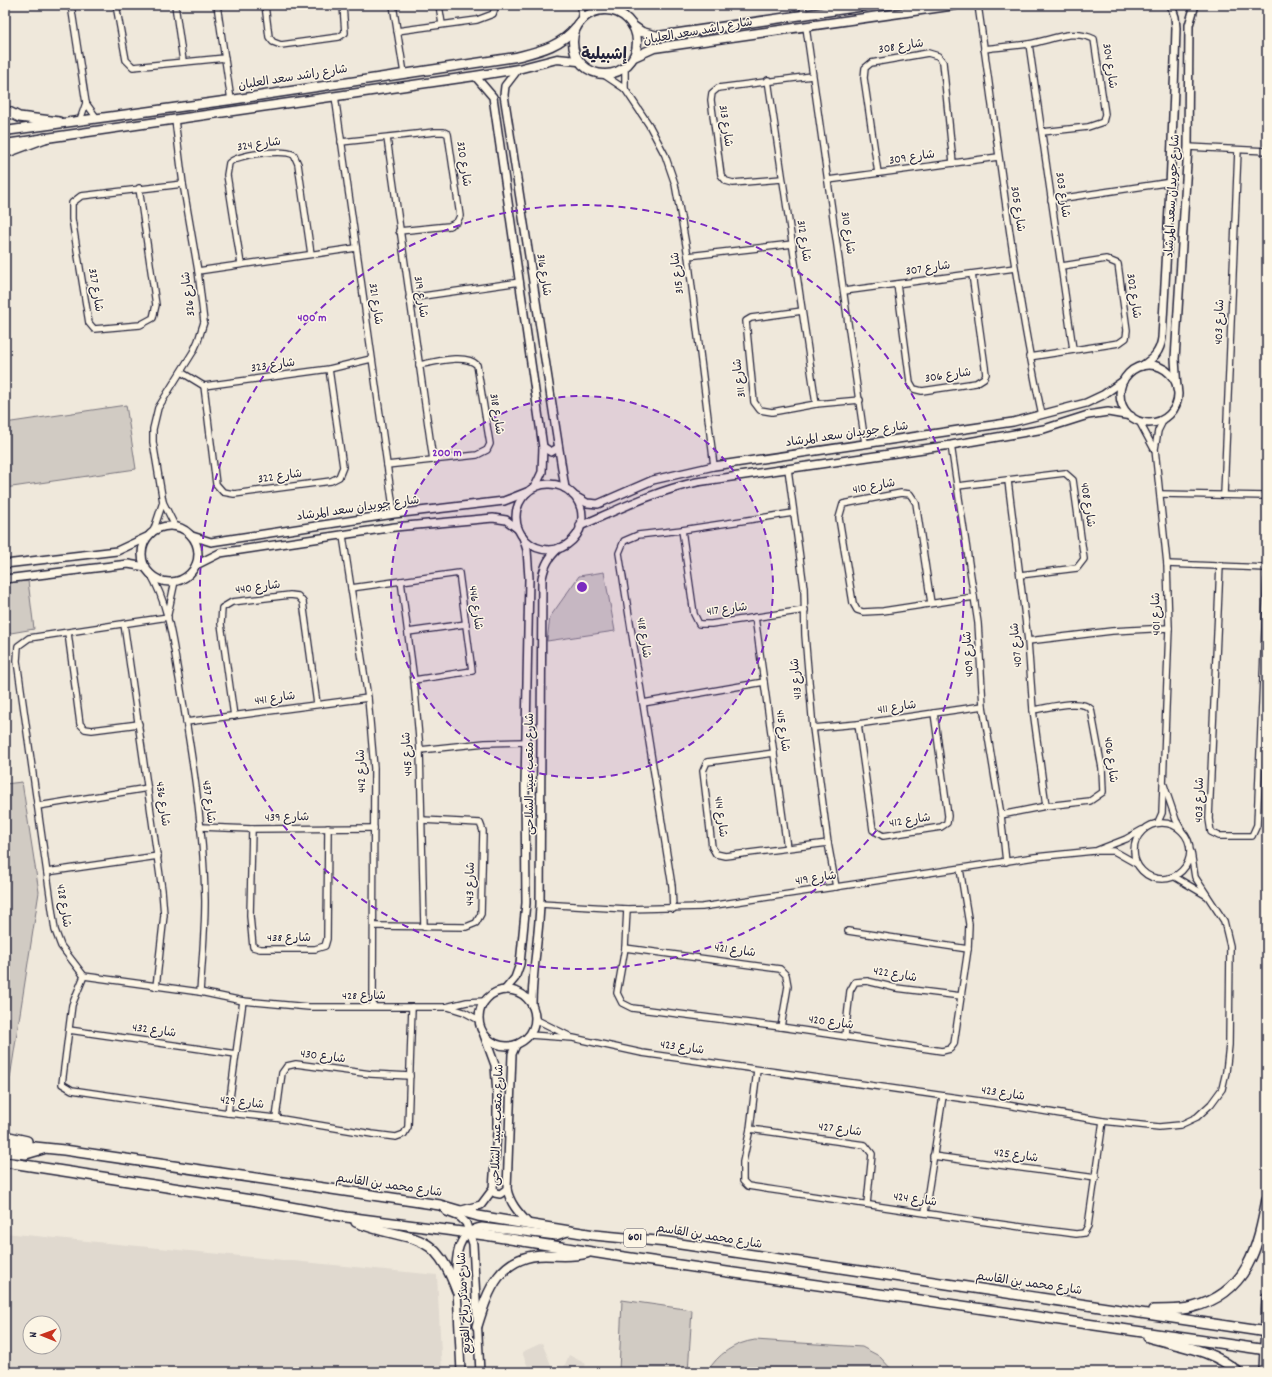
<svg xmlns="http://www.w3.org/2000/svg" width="1272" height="1377" font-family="Dekko,'Playpen Sans Arabic',sans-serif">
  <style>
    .built { fill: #e0d9cf; fill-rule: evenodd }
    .green { fill: #d1cbc3; stroke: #7a767f }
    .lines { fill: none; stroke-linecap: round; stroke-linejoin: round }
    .minor-casing { stroke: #22223b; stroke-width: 8 }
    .tertiary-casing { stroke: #22223b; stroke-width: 10 }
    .secondary-casing { stroke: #22223b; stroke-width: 11 }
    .primary-casing { stroke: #22223b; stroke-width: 12 }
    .minor { stroke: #fcf5e5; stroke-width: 5.5 }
    .tertiary { stroke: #fcf5e5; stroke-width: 7 }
    .secondary { stroke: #fcf5e5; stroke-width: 8 }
    .primary { stroke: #fcf5e5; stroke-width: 9 }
    .ring { fill: none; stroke: #7b2cbf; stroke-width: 2; stroke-dasharray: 7 5 }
    .labels { text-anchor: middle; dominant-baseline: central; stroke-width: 3; stroke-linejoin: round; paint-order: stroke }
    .shield { fill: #fcf5e5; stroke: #63616e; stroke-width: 1 }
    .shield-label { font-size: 11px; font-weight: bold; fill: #22223b }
    .street-label { font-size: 12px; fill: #22223b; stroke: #fcf5e5 }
    .district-label { font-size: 16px; font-weight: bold; fill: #22223b; stroke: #fcf5e5 }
    .centre { fill: #7b2cbf; stroke: #fcf5e5; stroke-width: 2 }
    .ring-label { font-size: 12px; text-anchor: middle; font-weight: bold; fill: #7b2cbf; stroke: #fcf5e5; stroke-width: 3; stroke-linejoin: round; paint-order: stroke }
  </style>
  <rect width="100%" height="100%" fill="#efe8db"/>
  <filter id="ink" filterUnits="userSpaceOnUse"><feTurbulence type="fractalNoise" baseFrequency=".025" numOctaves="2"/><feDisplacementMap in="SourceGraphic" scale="8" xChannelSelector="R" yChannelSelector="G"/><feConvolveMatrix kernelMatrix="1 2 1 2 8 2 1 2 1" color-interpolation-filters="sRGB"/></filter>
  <g filter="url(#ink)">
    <g class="built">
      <path d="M5,1233l432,42 5,97h-437zM30,1323h24v24h-24z"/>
      <polygon points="542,1343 554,1372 530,1372 522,1352"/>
      <polygon points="569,1355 586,1364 582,1372 562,1372"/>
    </g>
    <g class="green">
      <polygon points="126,405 136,469 5,488 5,423"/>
      <polygon points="604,572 615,631 547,641 550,617 579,576"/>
      <polygon points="28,581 34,629 5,634 5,583"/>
      <polygon points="22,782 39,892 10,1078 5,1077 5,784"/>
      <polygon points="622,1300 692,1310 688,1372 619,1372"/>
      <path d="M755,1340l107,7 17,9 15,16h-187c11,-18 27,-29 48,-32z"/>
    </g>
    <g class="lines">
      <g class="minor-casing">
        <g id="minor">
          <polyline points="71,5 86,103 96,117"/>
          <polyline points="116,5 126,60 133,67 225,58"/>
          <polyline points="175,5 183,61"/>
          <polyline points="217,5 231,100"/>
          <polyline points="265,5 269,37 273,42 281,45 339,37 345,33 343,5"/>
          <polyline points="393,5 404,73"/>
          <polyline points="439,5 442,24"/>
          <polyline points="581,5 582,19"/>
          <polyline points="589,5 605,9"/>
          <polyline points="803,5 804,15"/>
          <path d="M978,5c20,137 35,275 64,410"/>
          <polyline points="806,27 865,443"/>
          <polyline points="397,31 477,20 493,14 496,5"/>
          <polyline points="1029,44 1073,349"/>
          <path d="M984,49c15,-2 29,-3 44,-5 22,-3 44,-16 66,-5l11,75 -2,8 -15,5 -46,5"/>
          <polyline points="604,75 625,89 649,125 665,155 675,184 688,256 714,466"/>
          <polyline points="768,80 816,404"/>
          <polyline points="625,89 625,68"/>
          <polyline points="335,96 394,514"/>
          <polyline points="80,120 86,103"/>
          <polyline points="387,138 433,460"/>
          <polyline points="341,142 435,132 444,132 448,134 460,216 457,222 449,226 399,231"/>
          <polyline points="1188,147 1267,151"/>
          <polyline points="878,173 864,78 865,68 871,63 928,53 938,56 943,62 953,163"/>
          <polyline points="782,179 733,183 726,181 721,175 711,100 712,93 718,88 812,76"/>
          <polyline points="828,180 998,157"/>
          <polyline points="139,188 156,305 153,318 140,325 94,329 89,323 72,219 72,203 81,196 183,184"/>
          <polyline points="1051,200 1172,182"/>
          <polyline points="688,256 793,244"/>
          <path d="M241,264l-14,-89 2,-12c9,-9 54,-14 65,-8l4,9 13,90"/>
          <polyline points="198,271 356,248"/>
          <polyline points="897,284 910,382 914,389 922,391 976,383 984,378 986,374 972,274"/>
          <polyline points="844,291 1015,268"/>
          <polyline points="409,298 520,282"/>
          <polyline points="802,311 751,318 746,321 754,402 760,410 772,412 816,404 860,400"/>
          <polyline points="1029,357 1119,343 1126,338 1127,330 1118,264 1106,259 1062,266"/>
          <polyline points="181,372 204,386 329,369 371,359"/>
          <polyline points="204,386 216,484 223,492 234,494 331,481 339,477 343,467 329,369"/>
          <polyline points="1139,421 1154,449"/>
          <polyline points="951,445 978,623 983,706 1001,815 1006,862"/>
          <path d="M387,465l90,-10 10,-5 3,-6 -13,-79c-11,-12 -42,-3 -58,0"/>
          <polyline points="788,469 804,588 805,635 813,728 828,843 836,887"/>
          <polyline points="1008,481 1028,641 1033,710 1046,806"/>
          <polyline points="958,486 1065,473 1073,480 1084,559 1077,568 1020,575"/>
          <polyline points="1160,494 1267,496"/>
          <polyline points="1224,495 1238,150"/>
          <polyline points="175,526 163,502 153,442 153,429 158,408 193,352 198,341 204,322 198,271 183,184 175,120"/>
          <polyline points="682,530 694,614 699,624 711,624 805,610"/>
          <polyline points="153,532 163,502"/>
          <polyline points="343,536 368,698 374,768 373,1006"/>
          <polyline points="1167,564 1267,568"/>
          <polyline points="1220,565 1209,819 1211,832 1219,836 1252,836 1257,825 1267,580"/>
          <path d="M150,573c20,34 23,73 30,111 12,71 24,145 25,217 0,31 -3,61 -5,91"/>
          <polyline points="401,581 414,680 420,750 424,927"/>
          <polyline points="351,588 459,573 472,671 414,680"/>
          <polyline points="931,603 916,503 910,494 901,493 843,504 839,518 853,603 857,610 863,612 883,611 974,597"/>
          <polyline points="168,614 175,581"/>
          <polyline points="168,617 29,638 18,646 17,661 55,930 61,946 84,976 200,992 243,1001 309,1007 446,1007 467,1002 485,1001"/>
          <polyline points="755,617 787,848"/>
          <polyline points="124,624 162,890 164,915 156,987"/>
          <polyline points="408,632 466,624"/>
          <polyline points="68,633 80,724 85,729 92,730 139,724"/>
          <polyline points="1028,641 1112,631 1169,628"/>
          <polyline points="643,703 764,682"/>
          <polyline points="234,716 221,624 222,608 232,602 290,595 298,596 303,602 317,704"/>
          <polyline points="186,722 368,698"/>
          <polyline points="858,724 873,830 883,836 941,827 947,823 948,816 934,713"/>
          <polyline points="813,728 858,724 983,706"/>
          <polyline points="420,750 485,743 526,742"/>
          <polyline points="774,753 707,762 703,771 712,847 716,854 725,856 828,843"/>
          <polyline points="1164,785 1176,820 1181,829"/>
          <polyline points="38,806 148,788"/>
          <path d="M1001,815l45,-9 44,-5 13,-9 -1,-24 -11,-59c-11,-11 -43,-1 -58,1"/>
          <polyline points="1158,822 1162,813 1169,628 1167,564 1155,449 1158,431 1164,419"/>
          <circle cx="1162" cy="851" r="28"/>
          <polyline points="200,827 252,829 374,828"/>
          <polyline points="252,829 250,916 253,947 260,949 315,949 325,946 327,939 328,828"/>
          <polyline points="1098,850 1126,839 1142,830"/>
          <polyline points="47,872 158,856"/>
          <polyline points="1175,877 1207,896"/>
          <polyline points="540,904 627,909 702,907 1035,857 1094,851 1114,851 1137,864"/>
          <polyline points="627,909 625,948 617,993 622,1003 632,1008 781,1027 942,1051 950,1049 954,1044 968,949 969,924 960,869"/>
          <polyline points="673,909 672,886 619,553 624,541 638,535 682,530 793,513"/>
          <polyline points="374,926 466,927 476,923 481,914 483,831 480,823 422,820"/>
          <polyline points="848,931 968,949"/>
          <polyline points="625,948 780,969 786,975 788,986 781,1027"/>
          <polyline points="84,976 72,1005 62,1084 72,1090 228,1113 276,1118 372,1134 396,1137 404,1134 408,1127 412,1007"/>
          <polyline points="448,1007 464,1012 479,1020"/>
          <polyline points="535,1019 569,1036"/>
          <polyline points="69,1030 236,1054"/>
          <polyline points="529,1035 573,1038 642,1053 1001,1104 1103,1121 1159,1127 1180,1125 1197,1117 1211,1104 1222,1089 1226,1072 1229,1045 1230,946 1224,921 1195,877 1191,852"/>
          <polyline points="845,1036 850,991 855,982 867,981 896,988 961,996"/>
          <path d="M757,1070l-7,59 -7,33v19l5,5c110,17 219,35 328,48l8,-1 4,-7 15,-105"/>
          <polyline points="228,1113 243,1001"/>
          <polyline points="276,1118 282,1073 287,1066 296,1064 371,1074 410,1076"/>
          <polyline points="750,1129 865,1145 872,1154 867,1204"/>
          <polyline points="933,1156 1096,1178"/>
          <polyline points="925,1212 943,1096"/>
        </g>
      </g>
      <g class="tertiary-casing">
        <g id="tertiary">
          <polyline points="518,69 505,86 504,95 565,488"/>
          <polyline points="475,76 493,97 543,447 542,472 535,487"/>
          <circle cx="1149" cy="394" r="29"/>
          <path d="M1142,366c12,-8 18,-14 20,-28 6,-103 11,-206 14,-310l-1,-11 -4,-12"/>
          <polyline points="1177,389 1175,359 1188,147 1189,25 1195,5"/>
          <polyline points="543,447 551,452 558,448"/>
          <circle cx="549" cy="517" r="33"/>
          <polyline points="573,495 587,503 598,504 653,480 714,466 1013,422 1086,403 1103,395 1123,381"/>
          <path d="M580,526c39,-17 76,-35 117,-44l254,-37 93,-16 44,-14 20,-3 23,4"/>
          <circle cx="170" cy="554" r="28"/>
          <polyline points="192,536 211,542 394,514 504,501 527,492"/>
          <polyline points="5,564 117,551 147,537"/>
          <polyline points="196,565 220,553 395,527 493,518 506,520 518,529"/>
          <polyline points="5,579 128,564 146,567"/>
          <polyline points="505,990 515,978 520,964 526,903 525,787 529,578 527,550 523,537"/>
          <circle cx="507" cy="1018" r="28"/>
          <path d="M532,1005c0,-33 7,-67 8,-101l2,-326c3,-14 7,-21 17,-30"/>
          <path d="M516,1045l-4,9 -5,135c3,15 12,24 22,35"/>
          <polyline points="493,1189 495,1193 500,1194 507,1189"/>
          <polyline points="440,1205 447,1212 460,1217 466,1223 473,1244 480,1372"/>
          <polyline points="462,1210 481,1205 493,1189 497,1132 497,1095 495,1065 484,1035"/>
          <path d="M461,1372l-5,-103c0,-18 5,-39 26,-42l74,9 15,-5"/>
        </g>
      </g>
      <g class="secondary-casing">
        <g id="secondary">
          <circle cx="605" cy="42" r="32"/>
          <polyline points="632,25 642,32 658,36 872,5"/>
          <polyline points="634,57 654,48 956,5"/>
          <path d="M5,131l226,-31 285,-43c23,-6 44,-10 60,-30"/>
          <polyline points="5,144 475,76 518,69 557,59 578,61"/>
        </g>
      </g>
      <g class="primary-casing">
        <g id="primary">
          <polyline points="5,110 19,117 59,122"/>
          <polyline points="5,153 45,138"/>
          <polyline points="5,1136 27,1141"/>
          <polyline points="5,1144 64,1150 440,1205 478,1216 594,1235 667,1242 1267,1332"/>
          <polyline points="5,1152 26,1154 43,1149"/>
          <polyline points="5,1162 251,1200 346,1217 485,1235 617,1256 1267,1350"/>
          <path d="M356,1222c54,22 77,3 101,69"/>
          <path d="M1153,1310c13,-1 27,1 40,-3 55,-14 65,-60 74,-108"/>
          <path d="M477,1326c11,-36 23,-71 68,-71 14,0 28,2 42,-2"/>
          <path d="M1148,1337c31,9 64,12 90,35"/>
          <polyline points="1264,1372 1267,1297"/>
        </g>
      </g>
      <use href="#minor" class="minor"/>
      <use href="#tertiary" class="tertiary"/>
      <use href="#secondary" class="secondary"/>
      <use href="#primary" class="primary"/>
    </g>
  </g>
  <circle cx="582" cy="587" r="191" fill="#7b2cbf" fill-opacity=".12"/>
  <g class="ring">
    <circle cx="582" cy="587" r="191"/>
    <circle cx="582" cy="587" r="382"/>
  </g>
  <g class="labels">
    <rect class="shield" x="624" y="1229" width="22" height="18" rx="3"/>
    <g class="shield-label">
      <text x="635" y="1238">601</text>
    </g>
    <g class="street-label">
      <text transform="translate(698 32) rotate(-10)">شارع راشد سعد العلبان</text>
      <text transform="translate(901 47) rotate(-8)">شارع 308</text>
      <text transform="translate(1109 66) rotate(82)">شارع 304</text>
      <text transform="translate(293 78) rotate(-9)">شارع راشد سعد العلبان</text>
      <text transform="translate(725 126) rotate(82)">شارع 313</text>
      <text transform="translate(259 145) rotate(-8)">شارع 324</text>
      <text transform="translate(912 158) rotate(-8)">شارع 309</text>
      <text transform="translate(463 164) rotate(82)">شارع 320</text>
      <text transform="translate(1062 195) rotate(82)">شارع 303</text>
      <text transform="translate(1173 196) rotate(-87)">شارع جويدان سعد المرشاد</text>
      <text transform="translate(1017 209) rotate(82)">شارع 305</text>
      <text transform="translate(847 233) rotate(82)">شارع 310</text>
      <text transform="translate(803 241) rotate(82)">شارع 312</text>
      <text transform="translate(928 269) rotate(-8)">شارع 307</text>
      <text transform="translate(678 273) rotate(-97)">شارع 315</text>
      <text transform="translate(543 275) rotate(81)">شارع 316</text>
      <text transform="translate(95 290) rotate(81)">شارع 327</text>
      <text transform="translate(189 294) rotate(-97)">شارع 326</text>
      <text transform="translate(1133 296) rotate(82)">شارع 302</text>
      <text transform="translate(420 297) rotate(82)">شارع 319</text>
      <text transform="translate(375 304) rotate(82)">شارع 321</text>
      <text transform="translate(1220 322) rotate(-88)">شارع 403</text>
      <text transform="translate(273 366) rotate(-8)">شارع 323</text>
      <text transform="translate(948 376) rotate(-8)">شارع 306</text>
      <text transform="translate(740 378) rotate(-97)">شارع 311</text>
      <text transform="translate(496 414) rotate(81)">شارع 318</text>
      <text transform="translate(847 435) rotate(-8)">شارع جويدان سعد المرشاد</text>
      <text transform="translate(280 477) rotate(-8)">شارع 322</text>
      <text transform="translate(874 487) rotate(-10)">شارع 410</text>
      <text transform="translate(1087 505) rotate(81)">شارع 408</text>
      <text transform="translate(358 509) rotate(-8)">شارع جويدان سعد المرشاد</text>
      <text transform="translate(258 588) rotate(-7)">شارع 440</text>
      <text transform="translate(475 608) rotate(82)">شارع 446</text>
      <text transform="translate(727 610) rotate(-7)">شارع 417</text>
      <text transform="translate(1157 614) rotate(-91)">شارع 401</text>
      <text transform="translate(643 638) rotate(81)">شارع 418</text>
      <text transform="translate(1017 645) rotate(-95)">شارع 407</text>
      <text transform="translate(969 654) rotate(-93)">شارع 409</text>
      <text transform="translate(797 679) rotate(-95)">شارع 413</text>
      <text transform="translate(275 699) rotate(-8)">شارع 441</text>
      <text transform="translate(897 708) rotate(-8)">شارع 411</text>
      <text transform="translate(782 731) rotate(82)">شارع 415</text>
      <text transform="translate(408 754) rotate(-93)">شارع 445</text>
      <text transform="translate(1110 760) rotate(83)">شارع 406</text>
      <text transform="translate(362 771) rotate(-92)">شارع 442</text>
      <text transform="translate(530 774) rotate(-90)">شارع متعب عبيد الشلاحى</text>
      <text transform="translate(1200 800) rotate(-89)">شارع 403</text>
      <text transform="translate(208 802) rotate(83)">شارع 437</text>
      <text transform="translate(162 804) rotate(82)">شارع 436</text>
      <text transform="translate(720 817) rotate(83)">شارع 414</text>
      <text transform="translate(287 818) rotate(-1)">شارع 439</text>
      <text transform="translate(910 821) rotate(-9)">شارع 412</text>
      <text transform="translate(816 879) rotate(-8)">شارع 419</text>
      <text transform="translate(471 884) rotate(-89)">شارع 443</text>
      <text transform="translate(63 906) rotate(81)">شارع 428</text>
      <text x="289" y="938">شارع 438</text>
      <text transform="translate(735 951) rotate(8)">شارع 421</text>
      <text transform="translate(895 975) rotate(10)">شارع 422</text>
      <text x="364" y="996">شارع 428</text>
      <text transform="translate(831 1023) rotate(8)">شارع 420</text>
      <text transform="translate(154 1031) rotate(8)">شارع 432</text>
      <text transform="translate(682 1048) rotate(8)">شارع 423</text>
      <text transform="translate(323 1057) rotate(7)">شارع 430</text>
      <text transform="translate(1003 1094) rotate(9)">شارع 423</text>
      <text transform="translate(242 1103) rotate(7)">شارع 429</text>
      <text transform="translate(498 1125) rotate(-88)">شارع متعب عبيد الشلاحى</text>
      <text transform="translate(840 1130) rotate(8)">شارع 427</text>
      <text transform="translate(1016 1156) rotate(8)">شارع 425</text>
      <text transform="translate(389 1186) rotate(8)">شارع محمد بن القاسم</text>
      <text transform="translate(915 1200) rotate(8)">شارع 424</text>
      <text transform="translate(709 1237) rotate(9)">شارع محمد بن القاسم</text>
      <text transform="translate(1029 1284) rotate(8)">شارع محمد بن القاسم</text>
      <text transform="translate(465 1303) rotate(-93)">شارع مذكر رباح القوبع</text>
    </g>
    <g class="district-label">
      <text x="604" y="55">إشبيلية</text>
    </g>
  </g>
  <circle cx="582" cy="587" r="6" class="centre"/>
  <g class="ring-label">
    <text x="312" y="321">400 m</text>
    <text x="447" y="456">200 m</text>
  </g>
  <rect width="1272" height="1377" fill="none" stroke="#fcf5e5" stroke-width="20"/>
  <rect x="10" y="10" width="1252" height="1357" fill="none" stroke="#22223b" stroke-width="1.5" filter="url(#ink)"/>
  <g transform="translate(42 1335) rotate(271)"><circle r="19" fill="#fcf5e5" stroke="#a5a1a1"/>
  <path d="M0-3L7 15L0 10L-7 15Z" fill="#c8321e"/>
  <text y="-6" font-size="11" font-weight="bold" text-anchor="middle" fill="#22223b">N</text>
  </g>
</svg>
